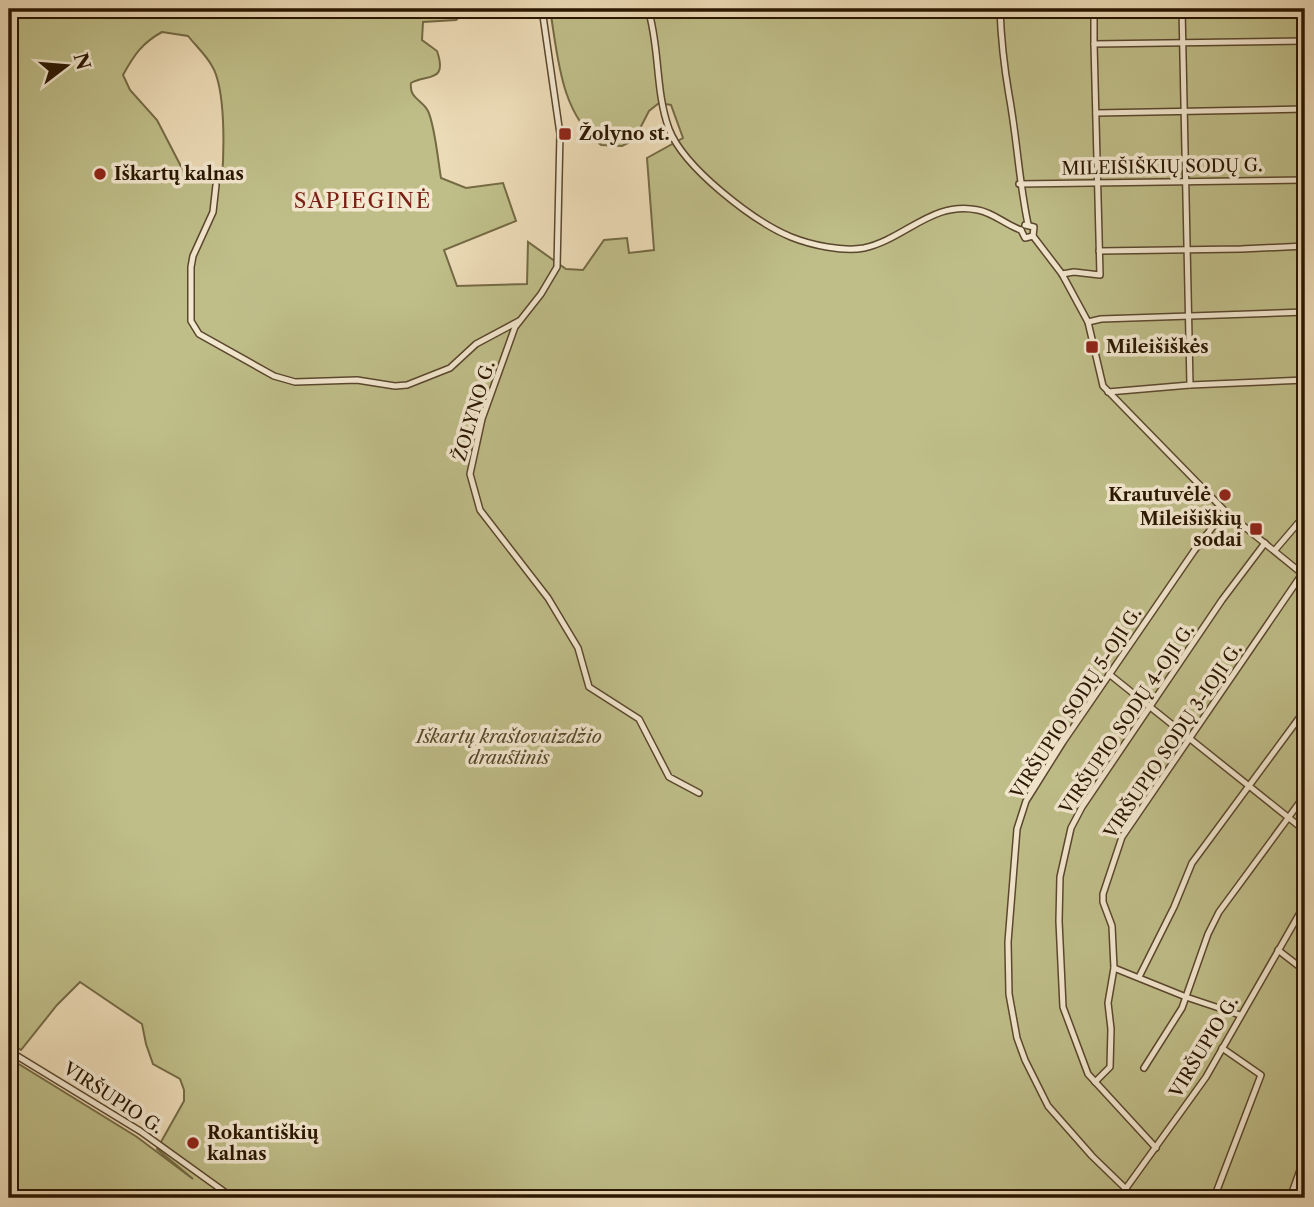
<svg xmlns="http://www.w3.org/2000/svg" width="1314" height="1207" font-family="'Libre Caslon Text',serif">
  <style>
    .green { fill: #bfbe89; stroke: #746a44; stroke-width: 2; fill-rule: evenodd }
    .lines { fill: none; stroke-linecap: round; stroke-linejoin: round }
    .street-casing { stroke: #5a472e; stroke-width: 8 }
    .street { stroke: #f3e8d0; stroke-width: 5 }
    .poi-dot { fill: #8f2418; stroke: #f3e8d0; stroke-width: 2.5 }
    .labels { text-anchor: middle; dominant-baseline: central; stroke-width: 7; stroke-linejoin: round; paint-order: stroke }
    .poi-label { font-size: 18px; font-weight: bold; fill: #291600; stroke: #f3e8d0; text-anchor: start }
    .street-label { font-size: 18px; fill: #291600; stroke: #f3e8d0 }
    .park-label { font-size: 18px; font-style: italic; fill: #564829; stroke: #f3e8d0 }
    .quarter-label { font-size: 21px; letter-spacing: 2px; fill: #7a1f14; stroke: #f3e8d0 }
  </style>
  <rect width="100%" height="100%" fill="#ecdbb7"/>
  <filter id="stains"><feTurbulence type="fractalNoise" baseFrequency=".00286" numOctaves="4"/><feColorMatrix values="0 0 0 0 .2 0 0 0 0 .09 0 0 0 0 .02 0 0 0 .5 -.17"/></filter>
  <radialGradient id="worn" r=".72"><stop offset=".6" stop-color="#630" stop-opacity="0"/><stop offset="1" stop-color="#630" stop-opacity=".3"/></radialGradient>
  <path class="green" d="M9,9h460l-13,11 -33,2 -1,18 15,11c11,32 -10,23 -26,32 -2,16 11,16 17,28 7,15 10,50 13,67l25,10 37,-5 13,38 -72,29 13,36 70,-2 1,-42 38,27 17,1 21,-30 23,-2 2,15 25,-3 -7,-92 36,-20 -12,-33 -12,-2 -10,8 -15,29 -12,6 -21,-1c-41,-33 -43,-88 -51,-136h755v1189h-1296v-140l128,79 56,42 -36,-30 27,-48v-11l-4,-11 -27,-15 -7,-20 -4,-20 -62,-42 -23,23 -36,45 -12,-7zM162,32l26,4c8,10 18,19 24,30 14,23 12,86 10,113 -14,2 -25,4 -37,-5l-28,-54 -27,-30 -7,-15c11,-20 19,-32 39,-43z"/>
  <g class="lines">
    <g class="street-casing">
      <g id="street">
        <polyline points="542,9 560,134 557,267 541,294 515,327 482,419 470,474 480,510 548,598 578,648 589,687 639,719 669,777 699,793"/>
        <path d="M648,9c12,38 7,82 21,120 15,39 84,92 122,108 20,8 52,15 73,11 41,-9 69,-48 114,-38 16,3 28,15 43,20"/>
        <path d="M1000,9c1,30 4,57 9,86 8,43 10,87 19,129"/>
        <polyline points="1094,9 1094,44"/>
        <polyline points="1096,113 1305,109"/>
        <polyline points="1019,184 1305,180"/>
        <polyline points="216,185 213,212 193,256 191,267 191,321 199,334 274,376 295,382 357,380 395,386 407,385 450,368 476,344 519,321"/>
        <polyline points="1025,225 1034,227 1033,236"/>
        <polyline points="1021,230 1025,238 1033,236"/>
        <polyline points="1033,236 1062,274 1088,322 1103,386 1225,511 1305,576"/>
        <polyline points="1099,251 1241,249 1305,246"/>
        <polyline points="1062,274 1074,272 1100,275 1094,44 1305,41"/>
        <polyline points="1088,322 1101,319 1305,312"/>
        <polyline points="1190,385 1305,380"/>
        <polyline points="1108,392 1190,385 1182,9"/>
        <polyline points="1275,550 1305,515"/>
        <polyline points="1109,674 1304,830"/>
        <polyline points="1278,950 1305,971"/>
        <polyline points="1139,977 1174,907 1192,863 1305,710"/>
        <polyline points="1240,1015 1186,997 1114,968 1112,926 1103,902 1103,894 1122,837 1302,574"/>
        <polyline points="9,1051 140,1131 233,1198"/>
        <polyline points="1144,1068 1182,1008 1208,934 1219,912 1305,795"/>
        <polyline points="1095,1082 1110,1067 1111,1029 1108,1003 1114,968"/>
        <polyline points="1156,1148 1088,1074 1063,1007 1059,921 1060,877 1071,828 1082,807 1222,600 1265,543"/>
        <polyline points="1126,1189 1092,1156 1048,1106 1025,1060 1017,1038 1009,994 1008,942 1017,829 1026,801 1063,742 1194,551 1225,511"/>
        <polyline points="1119,1198 1206,1077 1305,904"/>
        <polyline points="1214,1198 1261,1075 1222,1048"/>
        <polyline points="1290,1198 1305,1156"/>
      </g>
    </g>
    <use href="#street" class="street"/>
  </g>
  <g class="poi-dot">
    <rect x="558" y="127" width="14" height="14" rx="3.5"/>
    <circle cx="100" cy="174" r="7"/>
    <rect x="1085" y="340" width="14" height="14" rx="3.5"/>
    <circle cx="1225" cy="495" r="7"/>
    <rect x="1249" y="522" width="14" height="14" rx="3.5"/>
    <circle cx="193" cy="1143" r="7"/>
  </g>
  <g class="labels">
    <g class="poi-label">
      <text x="579" y="134">Žolyno st.</text>
      <text x="114" y="174">Iškartų kalnas</text>
      <text x="1106" y="347">Mileišiškės</text>
      <text x="1211" y="495" text-anchor="end">Krautuvėlė</text>
      <text x="1242" y="519" text-anchor="end">Mileišiškių<tspan x="1242" dy="21">sodai</tspan></text>
      <text x="207" y="1133">Rokantiškių<tspan x="207" dy="21">kalnas</tspan></text>
    </g>
    <g class="street-label">
      <text transform="translate(1162 167) rotate(-1)">MILEIŠIŠKIŲ SODŲ G.</text>
      <text transform="translate(474 411) rotate(-73)">ŽOLYNO G.</text>
      <text transform="translate(1076 703) rotate(-57)">VIRŠUPIO SODŲ 5-OJI G.</text>
      <text transform="translate(1127 719) rotate(-56)">VIRŠUPIO SODŲ 4-OJI G.</text>
      <text transform="translate(1173 741) rotate(-56)">VIRŠUPIO SODŲ 3-IOJI G.</text>
      <text transform="translate(1204 1047) rotate(-59)">VIRŠUPIO G.</text>
      <text transform="translate(113 1098) rotate(33)">VIRŠUPIO G.</text>
    </g>
    <g class="park-label">
      <text x="509" y="737">Iškartų kraštovaizdžio<tspan x="509" dy="21">draustinis</tspan></text>
    </g>
    <g class="quarter-label">
      <text x="363" y="200">SAPIEGINĖ</text>
    </g>
  </g>
  <rect width="1314" height="1207" fill="none" stroke="#ecdbb7" stroke-width="35"/>
  <rect x="10" y="10" width="1293" height="1186" fill="none" stroke="#291600" stroke-width="3.5"/>
  <rect x="18" y="18" width="1279" height="1172" fill="none" stroke="#291600" stroke-width="2"/>
  <g transform="translate(66 66) rotate(74)" stroke="#f3e8d0" stroke-width="5" paint-order="stroke">
  <path d="M0-5L12 26L0 18L-12 26Z" fill="#291600"/>
  <text y="-10" font-size="19" font-weight="bold" text-anchor="middle" fill="#291600">N</text>
  </g>
  <rect width="100%" height="100%" filter="url(#stains)"/>
  <rect width="100%" height="100%" fill="url(#worn)"/>
</svg>
